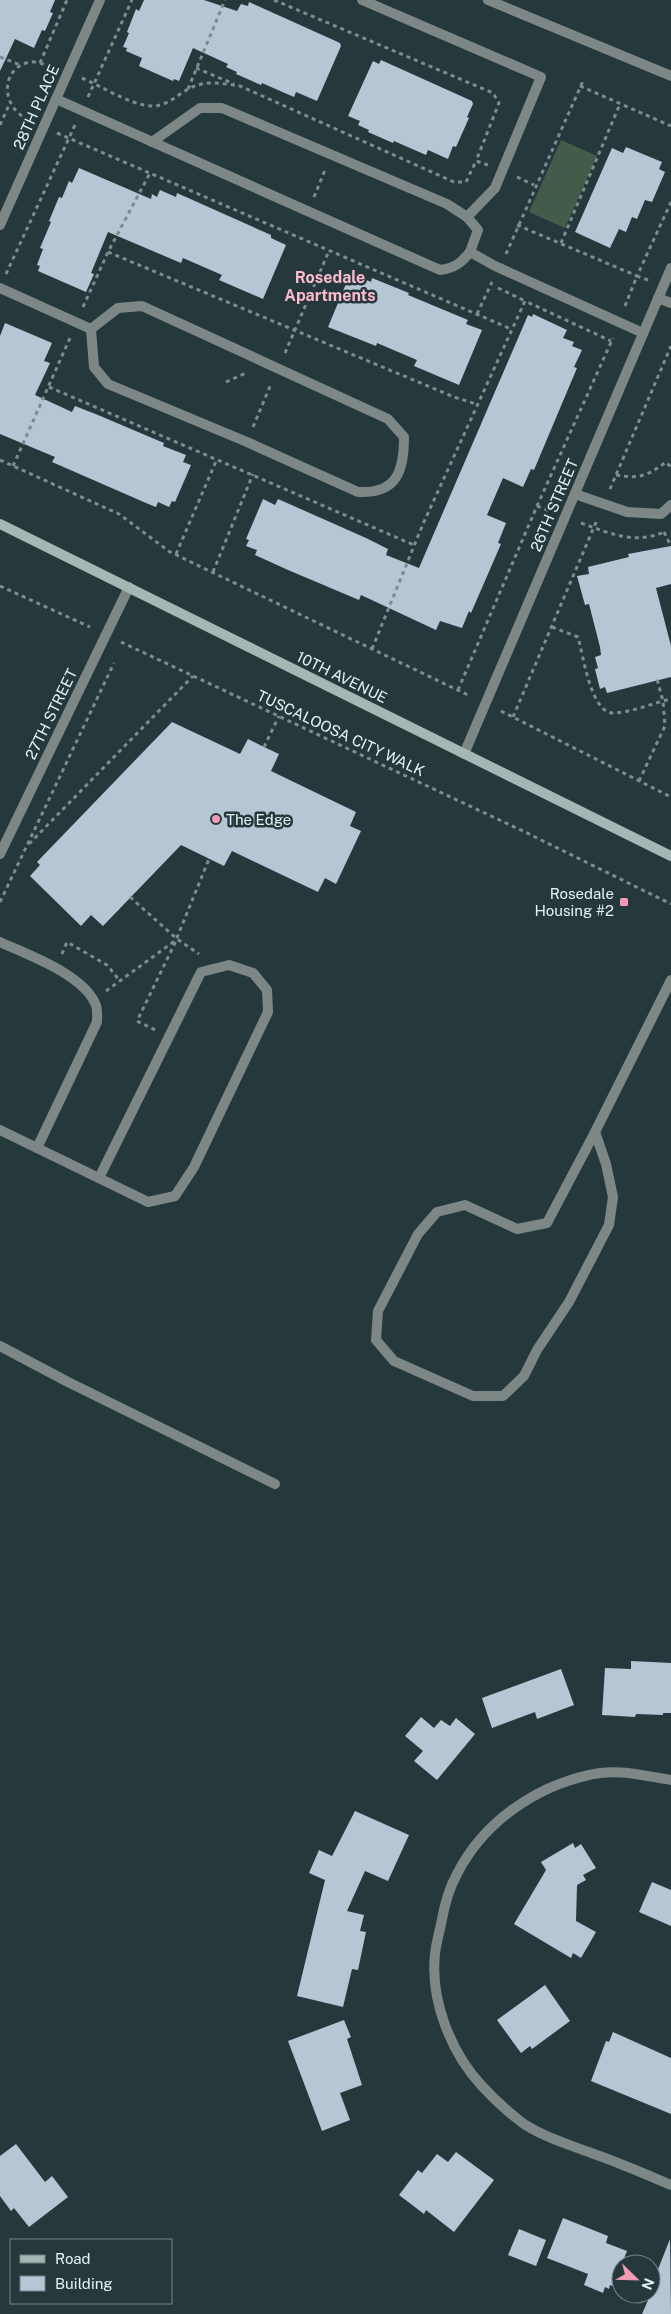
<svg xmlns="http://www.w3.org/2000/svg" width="671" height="2314" font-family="'Public Sans',sans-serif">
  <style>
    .green { fill: #435c4a }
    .building { fill: #b5c7d4 }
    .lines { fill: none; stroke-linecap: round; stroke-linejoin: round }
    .path { stroke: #7c8c90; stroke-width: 3; stroke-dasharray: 4 4; stroke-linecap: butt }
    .service { stroke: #7d8785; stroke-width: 10 }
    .minor { stroke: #7d8785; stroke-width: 10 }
    .tertiary { stroke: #7d8785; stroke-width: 10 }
    .secondary { stroke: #a6b6b2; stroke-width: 10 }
    .poi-dot { fill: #f09ab6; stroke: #25393d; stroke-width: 2 }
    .labels { text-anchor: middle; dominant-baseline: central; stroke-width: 5; stroke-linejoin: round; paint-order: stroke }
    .street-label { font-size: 15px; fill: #e6f2f5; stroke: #25393d }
    .poi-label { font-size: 15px; fill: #e6f2f5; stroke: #25393d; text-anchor: start }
    .neighbourhood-label { font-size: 16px; font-weight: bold; fill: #fcbace; stroke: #25393d }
  </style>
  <rect width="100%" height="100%" fill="#25393d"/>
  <polygon class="green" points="561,140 597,156 565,228 529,212"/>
  <g class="building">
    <polygon points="0,0 55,0 50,12 53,13 45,31 42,30 34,48 15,39 0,71"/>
    <polygon points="144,0 204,0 237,11 241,4 248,6 249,2 340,43 341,46 317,101 296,92 294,97 262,83 261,85 236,74 237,72 226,67 228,64 193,48 179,81 174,79 173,81 139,66 142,58 126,51 127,48 123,47 129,33 127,32 136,9 139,11"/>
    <polygon points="381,60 472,101 473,104 467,117 469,118 456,147 453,146 448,159 428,150 426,155 394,141 393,143 368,132 369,130 358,125 360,121 348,116 373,61 379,64"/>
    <polygon points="626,147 662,162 659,169 665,172 652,202 645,200 637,219 632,217 626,232 619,229 610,248 575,232 612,148 623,153"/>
    <polygon points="79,168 151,199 152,194 157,197 160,190 176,197 177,193 271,235 271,238 286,245 263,299 219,280 222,275 183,258 181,263 108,232 91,273 94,274 86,292 38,271 40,266 37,265 43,249 40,248 51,222 49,221 59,197 62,198 69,181 72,183"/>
    <polygon points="356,275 371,282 372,278 409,293 408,295 468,320 466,324 482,330 459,385 414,366 417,360 377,343 376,346 328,327 348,279 353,282"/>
    <polygon points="533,314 567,330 563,338 574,342 572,346 582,350 574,367 577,368 534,470 531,469 523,487 503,478 487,515 506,523 498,543 501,544 471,613 469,611 462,628 440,621 436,630 361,595 359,600 288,570 255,555 257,550 246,546 249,540 246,539 263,499 275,505 278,499 366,538 388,549 386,555 419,568 528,315 532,317"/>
    <polygon points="5,323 52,343 44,361 50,363 35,395 72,412 75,406 98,415 164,443 163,446 186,455 183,462 191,465 175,502 172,501 169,507 158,502 156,507 146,503 52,462 55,457 0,434 0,336"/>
    <polygon points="671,546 671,584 656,588 671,646 671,677 607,693 605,687 600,689 595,669 598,668 595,657 601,655 600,647 589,604 585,605 577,576 589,574 588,567 629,557 628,554"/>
    <polygon points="172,722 240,754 248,739 264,747 279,754 271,771 356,812 350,826 361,831 336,884 325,878 318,892 232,851 224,866 181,845 103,926 91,915 81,926 30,876 40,865 37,862"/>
    <polygon points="631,1661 671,1663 671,1713 663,1713 663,1715 636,1714 635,1717 602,1715 605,1668 631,1669"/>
    <polygon points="561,1669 574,1705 537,1719 535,1712 492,1728 482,1698"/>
    <polygon points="421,1717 434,1728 441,1720 450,1726 456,1718 475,1734 437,1780 414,1761 423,1751 405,1736"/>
    <polygon points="355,1811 409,1835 388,1881 365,1871 347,1911 364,1915 360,1931 366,1932 358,1970 352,1969 343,2007 297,1996 325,1880 309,1873 319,1850 332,1856"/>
    <polygon points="573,1843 575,1848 581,1844 596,1868 583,1875 586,1880 577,1885 576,1921 596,1932 581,1958 573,1953 571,1958 514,1924 546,1870 541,1862"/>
    <polygon points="652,1882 671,1890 671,1926 639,1912"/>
    <polygon points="545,1985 570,2021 532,2049 530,2046 521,2053 497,2020"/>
    <polygon points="344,2020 351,2037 347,2039 362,2085 340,2093 350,2120 322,2131 288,2041"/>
    <polygon points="613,2032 671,2058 671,2114 591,2081 606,2041 609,2042"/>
    <polygon points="16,2144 45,2182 52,2176 68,2197 29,2227 14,2208 11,2211 0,2196 0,2156"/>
    <polygon points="456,2152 494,2180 454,2232 426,2210 424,2214 399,2195 418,2170 422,2173 437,2154 448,2162"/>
    <polygon points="563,2218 608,2236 606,2243 627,2251 613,2286 610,2285 609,2289 605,2287 603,2293 584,2285 588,2274 547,2258"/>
    <polygon points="519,2229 546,2240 536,2266 508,2255"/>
    <polygon points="670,2239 671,2314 642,2314 649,2298 647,2297 648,2294 651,2294 651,2287"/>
  </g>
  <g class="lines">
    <g class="path">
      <polyline points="274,0 493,93 499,103 476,161"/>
      <polyline points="0,57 20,65"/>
      <polyline points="40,63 67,0"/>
      <polyline points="196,68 234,84"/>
      <path d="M82,78c19,8 50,28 71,28 17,0 29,-17 45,-21 13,-4 28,-1 42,1l214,96h12l10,-21 12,4"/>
      <polyline points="580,86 671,126"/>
      <polyline points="188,89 225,0"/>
      <polyline points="88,97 132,0"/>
      <path d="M29,120c-29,-13 -29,-52 1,-58 7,-1 15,3 22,5"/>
      <polyline points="0,125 9,105"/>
      <polyline points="57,133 511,329"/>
      <polyline points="517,177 534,185"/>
      <polyline points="314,197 325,170"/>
      <polyline points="517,225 637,276 671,202"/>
      <polyline points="561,243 620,104"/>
      <polyline points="108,252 454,397 476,404"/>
      <polyline points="506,254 583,81"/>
      <polyline points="6,274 75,125"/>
      <polyline points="498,288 525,301"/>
      <polyline points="625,306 637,276 648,280"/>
      <polyline points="83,307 108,252 150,173"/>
      <polyline points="477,314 492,282"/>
      <polyline points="285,353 329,251"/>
      <polyline points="226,382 246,373"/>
      <polyline points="49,387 414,545"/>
      <polyline points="253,427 271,384"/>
      <polyline points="0,460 119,514 170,552 470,696"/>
      <polyline points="13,466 70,338"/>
      <path d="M616,475c24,4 31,1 50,-13l5,5"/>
      <polyline points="610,489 671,346"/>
      <polyline points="537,506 550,511"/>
      <path d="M581,523c28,10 53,22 83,9"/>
      <polyline points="664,532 671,546"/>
      <polyline points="176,554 217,459"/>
      <polyline points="213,572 253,474"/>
      <polyline points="0,586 90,627"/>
      <path d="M552,627l26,10c5,17 13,78 36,76 19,-1 39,-10 57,-14"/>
      <polyline points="121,642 525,832 671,904"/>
      <polyline points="372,649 423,524 525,301 611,341"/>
      <polyline points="458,690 537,506 613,338"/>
      <polyline points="501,711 671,797"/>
      <polyline points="513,717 597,520"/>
      <polyline points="264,747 279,716"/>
      <polyline points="639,781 665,726 663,701 657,679"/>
      <polyline points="29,844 193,676"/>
      <polyline points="130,897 177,939 199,954"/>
      <polyline points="0,902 114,663"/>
      <polyline points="62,954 67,942 107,965 120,981"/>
      <polyline points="106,991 176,940"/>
      <polyline points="155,1030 137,1021 174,945 209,859"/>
    </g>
    <g class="service">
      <polyline points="362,0 541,77 495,188 467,217"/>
      <polyline points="0,288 91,329"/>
      <path d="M142,306l246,113 16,18c0,34 -7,57 -46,55l-111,-50 -139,-58 -14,-17 -3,-38 27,-21z"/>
      <path d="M0,942c28,13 82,32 95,61 3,5 2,13 2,19l-60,126"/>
      <polyline points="0,1130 148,1202 175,1196 194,1167 268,1012 267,990 253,973 229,965 201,972 99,1178"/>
      <polygon points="595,1132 606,1164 613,1197 609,1225 569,1302 537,1350 524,1376 503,1396 473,1396 394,1361 376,1340 378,1311 418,1234 437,1212 465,1205 517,1229 547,1223"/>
      <polyline points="595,1132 671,980"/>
      <polyline points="0,1346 68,1382 275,1484"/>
    </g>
    <g class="minor">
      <polyline points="488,0 671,76"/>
      <path d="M56,99l384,171c15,-2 21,-7 30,-18l25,14 148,67"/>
      <polyline points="152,142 200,108 222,108 447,204 467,217 478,230 470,252"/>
      <polyline points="0,225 100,0"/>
      <polyline points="658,298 671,303"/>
      <polyline points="575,494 627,512 661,514 671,505"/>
      <polyline points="464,754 671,268"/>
      <path d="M671,1780c-27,-4 -55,-12 -82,-5 -55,12 -106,48 -132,99 -9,16 -13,33 -16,50 -2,10 -5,20 -6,30 -5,46 16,99 47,132 13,14 27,27 42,38 22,14 46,21 70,30 26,9 51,20 77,31"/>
    </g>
    <polyline class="tertiary" points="0,854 129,587"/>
    <polyline class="secondary" points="0,524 671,856"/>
  </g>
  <g class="poi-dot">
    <circle cx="216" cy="819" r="5"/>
    <rect x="619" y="897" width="10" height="10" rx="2.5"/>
  </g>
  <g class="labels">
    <g class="street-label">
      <text transform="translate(36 107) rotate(-66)">28TH PLACE</text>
      <text transform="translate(554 505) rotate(-67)">26TH STREET</text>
      <text transform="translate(342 677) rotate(26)">10TH AVENUE</text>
      <text transform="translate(51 714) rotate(-64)">27TH STREET</text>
      <text transform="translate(341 733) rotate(25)">TUSCALOOSA CITY WALK</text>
    </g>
    <g class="poi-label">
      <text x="226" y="819">The Edge</text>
      <text x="614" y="893" text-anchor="end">Rosedale<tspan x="614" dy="17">Housing #2</tspan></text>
    </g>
    <g class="neighbourhood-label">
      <text x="330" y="277">Rosedale<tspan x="330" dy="18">Apartments</tspan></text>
    </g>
  </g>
  <rect x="10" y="2239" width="162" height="65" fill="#25393d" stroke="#728387"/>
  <rect x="20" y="2255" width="25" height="8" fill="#a6b6b2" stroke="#728387"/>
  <text x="55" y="2264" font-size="15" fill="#e6f2f5">Road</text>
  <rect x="20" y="2276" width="25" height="15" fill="#b5c7d4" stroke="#728387"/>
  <text x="55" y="2289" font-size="15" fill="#e6f2f5">Building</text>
  <g transform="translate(636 2279) rotate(113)"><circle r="24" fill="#25393d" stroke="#728387"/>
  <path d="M0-4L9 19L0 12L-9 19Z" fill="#f09ab6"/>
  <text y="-8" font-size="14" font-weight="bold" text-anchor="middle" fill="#e6f2f5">N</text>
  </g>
</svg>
